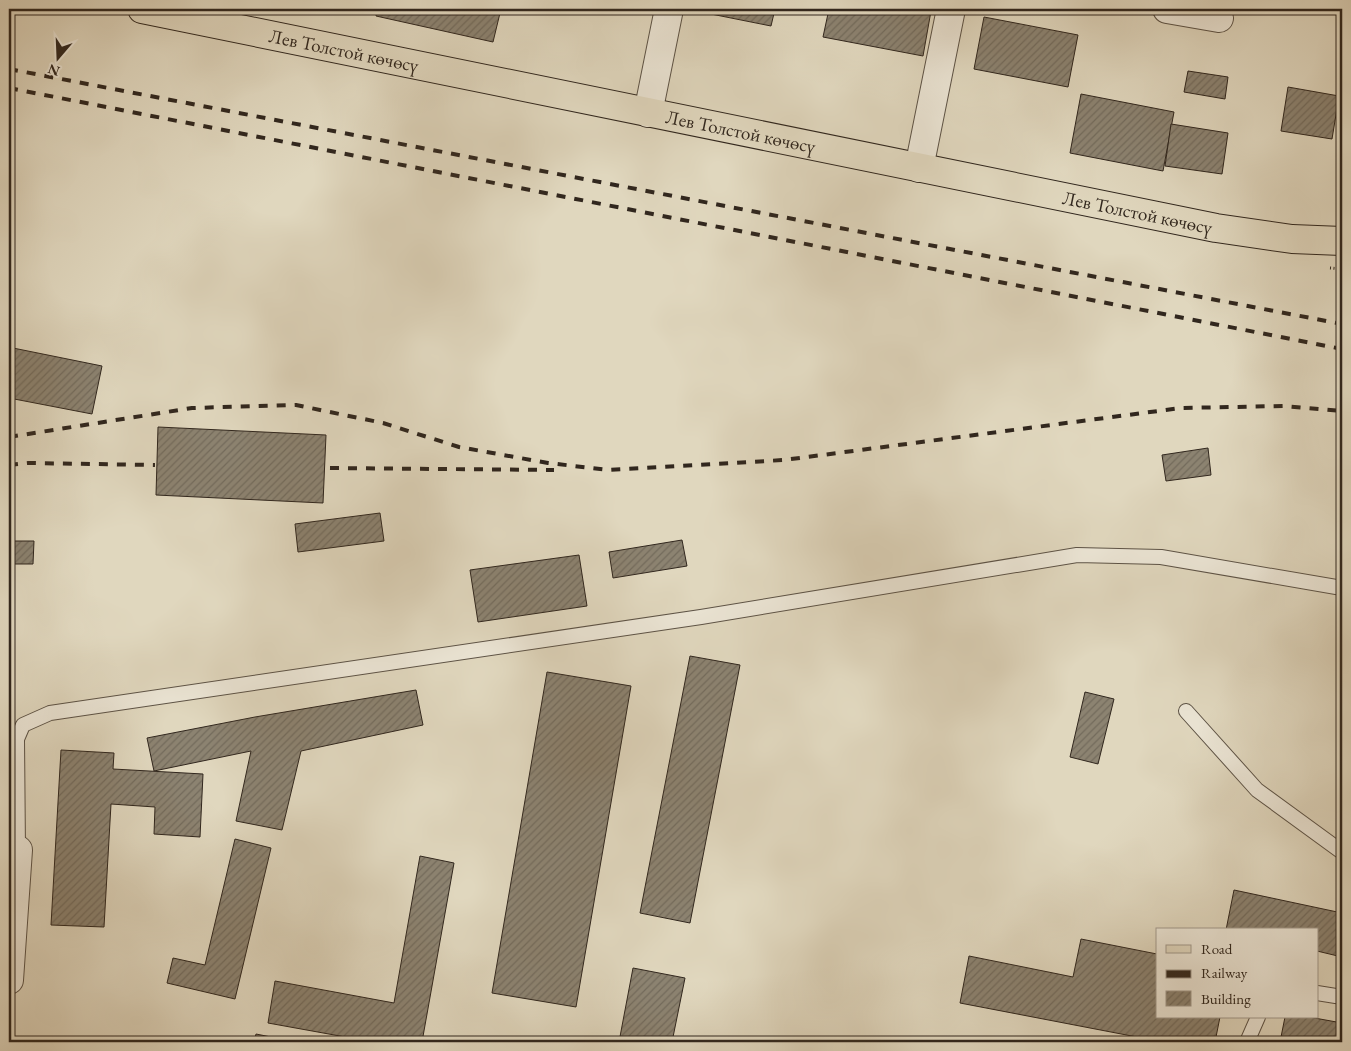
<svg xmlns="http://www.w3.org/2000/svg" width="1351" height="1051" font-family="'EB Garamond',serif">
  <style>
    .building { fill: url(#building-hatch); stroke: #31271e }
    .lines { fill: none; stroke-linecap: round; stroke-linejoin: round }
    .service-casing { stroke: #5d5346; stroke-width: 16 }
    .minor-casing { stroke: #5d5346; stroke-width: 30 }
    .primary-casing { stroke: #31271e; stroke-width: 30 }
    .path { stroke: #31271e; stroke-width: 3; stroke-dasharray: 1 2.5; stroke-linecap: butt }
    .service { stroke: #ebe5d5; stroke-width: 14 }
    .minor { stroke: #ebe5d5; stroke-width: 28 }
    .primary { stroke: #e0d7be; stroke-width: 28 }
    .rail { stroke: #31271e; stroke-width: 4; stroke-dasharray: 9 9; stroke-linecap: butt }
    .labels { text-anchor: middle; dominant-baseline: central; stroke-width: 5; stroke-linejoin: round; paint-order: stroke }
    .street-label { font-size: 19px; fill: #31271e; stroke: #ebe5d5 }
  </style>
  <defs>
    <pattern id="building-hatch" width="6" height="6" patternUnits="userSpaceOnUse" patternTransform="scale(1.25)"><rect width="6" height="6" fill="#8c8371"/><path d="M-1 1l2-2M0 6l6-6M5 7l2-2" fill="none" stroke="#736b5c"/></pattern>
  </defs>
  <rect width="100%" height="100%" fill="#e0d7be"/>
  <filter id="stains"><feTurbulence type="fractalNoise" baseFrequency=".004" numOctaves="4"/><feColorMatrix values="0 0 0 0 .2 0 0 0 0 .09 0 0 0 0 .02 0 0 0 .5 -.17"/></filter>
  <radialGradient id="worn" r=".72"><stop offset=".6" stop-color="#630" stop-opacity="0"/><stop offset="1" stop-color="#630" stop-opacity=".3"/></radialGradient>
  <g class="building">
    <polygon points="377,9 479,9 500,13 493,42 376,16"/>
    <polygon points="707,9 775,9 771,26 706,13"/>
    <polygon points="829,9 919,9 931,11 923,56 823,37"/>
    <polygon points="984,17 1078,35 1068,87 974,69"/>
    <polygon points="1188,71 1228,77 1225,99 1184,92"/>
    <polygon points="1288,87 1339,96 1332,139 1281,131"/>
    <polygon points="1081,94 1174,112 1163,171 1070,153"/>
    <polygon points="1171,124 1228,133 1222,174 1165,166"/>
    <polygon points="13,348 102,366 92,414 9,398 9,370"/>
    <polygon points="158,427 326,435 323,503 156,495"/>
    <polygon points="1208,448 1211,475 1166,481 1162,455"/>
    <polygon points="380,513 384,541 298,552 295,524"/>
    <polygon points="682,540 687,566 613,578 609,552"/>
    <polygon points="9,541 34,541 33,564 9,564"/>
    <polygon points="579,555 587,606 478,622 470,570"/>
    <polygon points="690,656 740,665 690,923 640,913"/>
    <polygon points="547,672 631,686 576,1007 492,993"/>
    <polygon points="416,690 423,725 301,751 282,830 236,821 251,751 154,771 147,738 255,717"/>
    <polygon points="1085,692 1114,699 1098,764 1070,757"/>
    <polygon points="61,750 114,753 113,769 203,774 200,837 154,834 155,807 111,804 104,927 51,925"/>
    <polygon points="235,839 271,848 235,999 167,983 173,958 205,965"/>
    <polygon points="420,856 454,863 422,1042 373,1042 268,1023 275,981 394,1003"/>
    <polygon points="1234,890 1342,913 1342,957 1317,951 1317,930 1226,930"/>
    <polygon points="1081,939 1157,954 1157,1017 1220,1017 1215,1042 1163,1042 960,1003 969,956 1073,977"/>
    <polygon points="633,968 685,978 672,1042 619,1042"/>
    <polygon points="1285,1017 1309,1017 1342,1023 1342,1042 1280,1042"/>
    <polygon points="256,1034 296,1042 254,1042"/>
  </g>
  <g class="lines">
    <g class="service-casing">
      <g id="service">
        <polyline points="1186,711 1257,790 1342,852"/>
        <polyline points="18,850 17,739 23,725 50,713 701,617 1077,555 1161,557 1342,588"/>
        <polyline points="1317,993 1342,997"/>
        <polyline points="1247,1042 1258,1017"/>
      </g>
    </g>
    <g class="minor-casing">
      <g id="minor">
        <polyline points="1167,9 1219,18"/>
        <polyline points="648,113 669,9"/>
        <polyline points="919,168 951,9"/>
        <polyline points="9,850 18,850 9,980"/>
      </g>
    </g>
    <g class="primary-casing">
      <g id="primary">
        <path id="s1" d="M142,9l1074,219 76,11 50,2"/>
      </g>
    </g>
    <polyline class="path" points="1330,268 1342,269"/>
    <use href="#service" class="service"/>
    <use href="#minor" class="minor"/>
    <use href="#primary" class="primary"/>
    <g class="rail">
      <polyline points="9,69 1342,324"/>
      <polyline points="9,88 1342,349"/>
      <polyline points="9,437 192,408 296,405 383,423 459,447 548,463 609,470 784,460 1181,408 1283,406 1342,411"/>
      <polyline points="9,465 28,463 155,465"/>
      <polyline points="330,468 554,470"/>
    </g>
  </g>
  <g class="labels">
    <g class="street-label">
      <text stroke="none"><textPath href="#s1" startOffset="206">Лев Толстой көчөсү</textPath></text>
      <text stroke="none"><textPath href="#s1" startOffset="611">Лев Толстой көчөсү</textPath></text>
      <text stroke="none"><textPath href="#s1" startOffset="1016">Лев Толстой көчөсү</textPath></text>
    </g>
  </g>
  <rect width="1351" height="1051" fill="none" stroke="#e0d7be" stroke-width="30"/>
  <rect x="10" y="10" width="1331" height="1031" fill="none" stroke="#31271e" stroke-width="2.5"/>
  <rect x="15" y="15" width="1321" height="1021" fill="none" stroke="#31271e"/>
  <rect x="1156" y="928" width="162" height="90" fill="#ebe5d5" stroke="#a1998c"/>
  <rect x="1166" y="945" width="25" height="8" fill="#e0d7be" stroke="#a1998c"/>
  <text x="1201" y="954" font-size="15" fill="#31271e">Road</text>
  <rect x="1166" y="970" width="25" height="8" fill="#31271e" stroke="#a1998c"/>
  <text x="1201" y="978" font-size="15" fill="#31271e">Railway</text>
  <rect x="1166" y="991" width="25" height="15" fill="url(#building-hatch)" stroke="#a1998c"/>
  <text x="1201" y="1004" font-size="15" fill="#31271e">Building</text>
  <g transform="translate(58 58) rotate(199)" stroke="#ebe5d5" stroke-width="4" paint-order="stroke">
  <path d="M0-4L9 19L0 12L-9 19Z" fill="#31271e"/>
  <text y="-8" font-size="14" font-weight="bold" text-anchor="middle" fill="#31271e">N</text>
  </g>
  <rect width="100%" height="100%" filter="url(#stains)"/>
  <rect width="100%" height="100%" fill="url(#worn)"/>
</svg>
